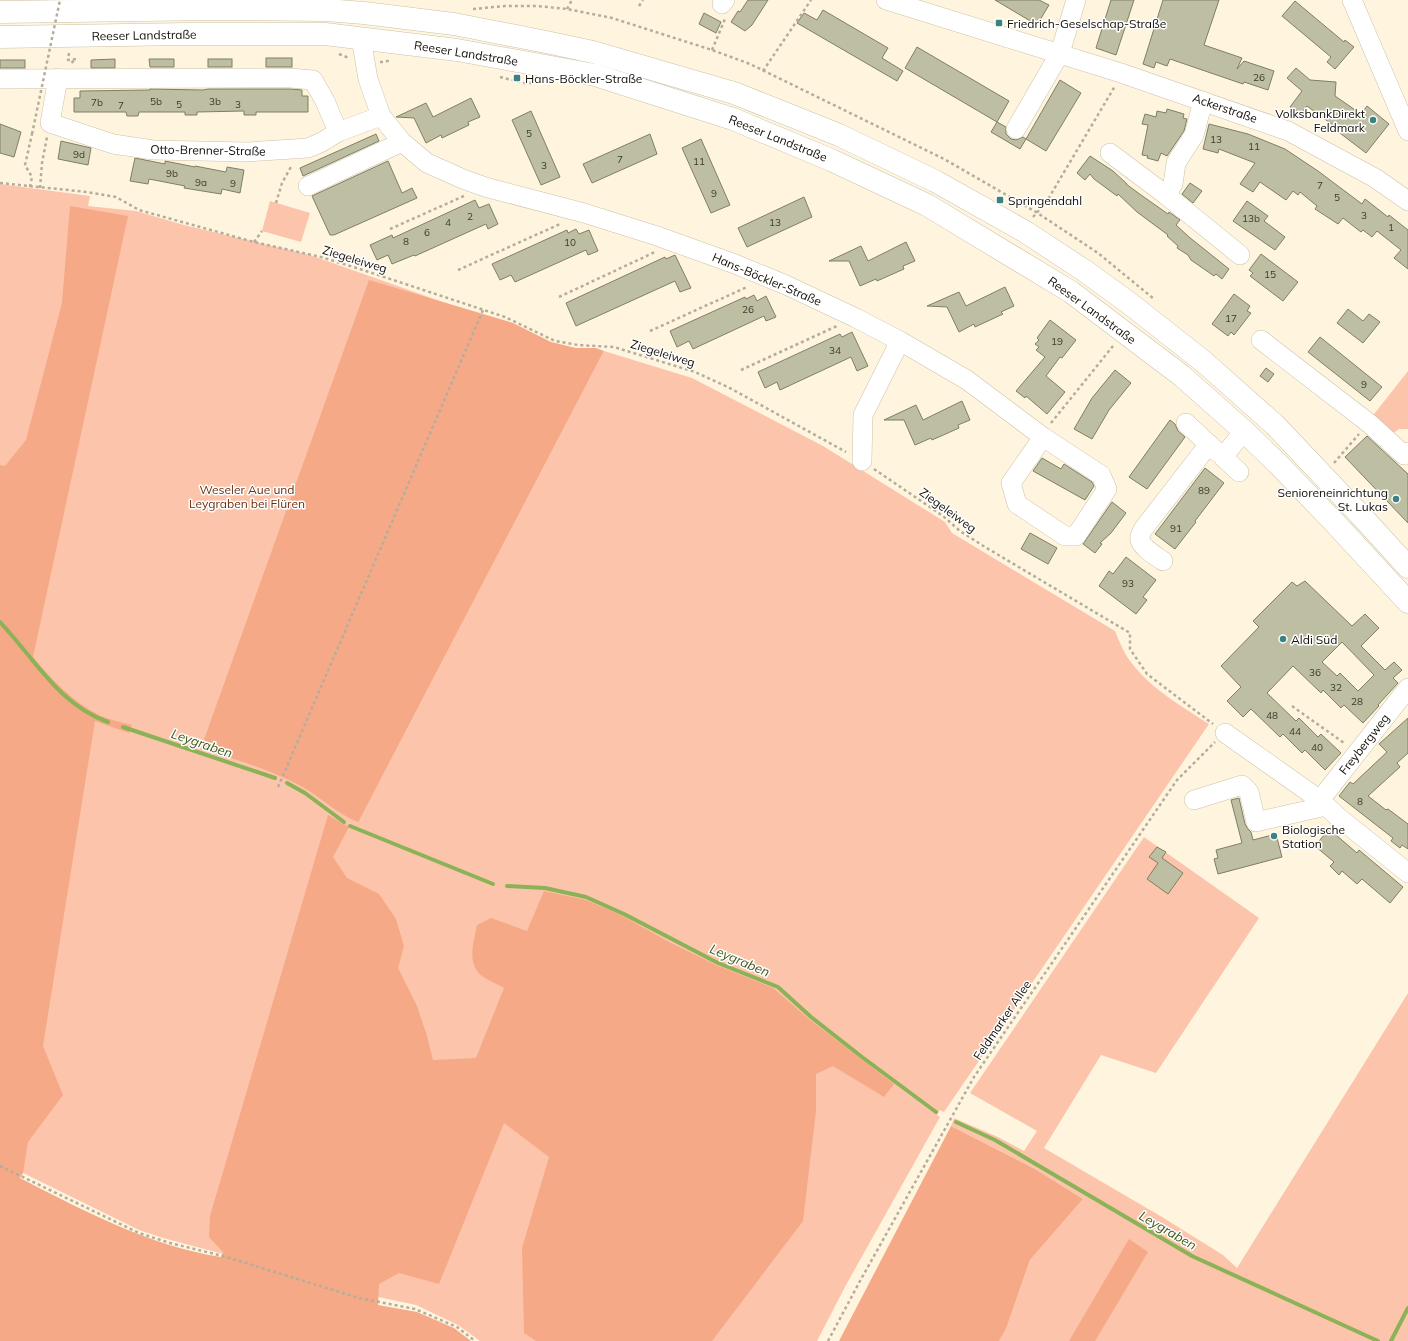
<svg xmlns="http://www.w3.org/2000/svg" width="1408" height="1341" font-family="Mulish,sans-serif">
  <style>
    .green { fill: #fcc4ab }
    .forest { fill: #f5a987 }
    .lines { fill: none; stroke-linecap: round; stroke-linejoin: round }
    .stream { stroke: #8bb257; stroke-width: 4 }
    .building { fill: #bebea2; stroke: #7f7f65; fill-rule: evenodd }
    .minor-casing { stroke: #cdc1a7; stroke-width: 20 }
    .major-casing { stroke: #cdc1a7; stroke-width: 23 }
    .path { stroke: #b5ad9b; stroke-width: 2.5; stroke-dasharray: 3 3; stroke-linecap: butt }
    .minor { stroke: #fff; stroke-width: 19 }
    .major { stroke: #fff; stroke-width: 22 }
    .path-bridge { stroke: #b5ad9b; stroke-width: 2.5; stroke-dasharray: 3 3; stroke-linecap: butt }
    .poi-dot { fill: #3c837f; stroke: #fff; stroke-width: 1.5 }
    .labels { text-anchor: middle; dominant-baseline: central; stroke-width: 3; stroke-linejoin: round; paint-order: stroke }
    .number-label { font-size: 10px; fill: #3d3a2d }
    .poi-label { font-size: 12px; fill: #120e06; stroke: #fff; text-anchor: start }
    .street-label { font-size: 12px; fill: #120e06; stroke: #fff }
    .park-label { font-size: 12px; fill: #6a2f10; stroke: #fff }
    .water-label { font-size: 13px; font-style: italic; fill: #3f5818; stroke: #fff }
  </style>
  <rect width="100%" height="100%" fill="#fff5df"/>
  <g class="green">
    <path d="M0,184l90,12 -2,10 48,5 48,14 126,30 147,52 -97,512 244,-468 88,27 131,68 122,76 7,11 163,98c5,12 10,25 19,35 20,25 49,41 75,58l-265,388 -4,-2 -3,5 3,2 -94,168 -29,56h-337l-22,-16 -42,-20 -38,-8v-2l-215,-57 -24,-8 -116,-57v-2l-23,-10z"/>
    <polygon points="270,201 310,213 301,242 262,231"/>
    <polygon points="1408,371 1408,429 1399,429 1390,435 1371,418"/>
    <polygon points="1144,837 1259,918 1156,1073 1101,1055 1044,1148 1162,1217 1223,1255 1237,1268 1408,993 1408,1341 999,1341 1006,1329 1030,1260 1083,1199 1035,1169 951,1126 954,1118 998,1137 1024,1151 1037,1131 970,1093"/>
  </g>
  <g class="forest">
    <path d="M70,206l58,10 -95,441c19,23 40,45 66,58 10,5 22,7 33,10l-3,8 -34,-12 -52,325 20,49 -35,47 -5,31 -3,5c64,33 130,68 201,79l2,-5 -14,-15 1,-21 118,-401 21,12 -16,30 14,21 32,16 17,25 8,27 -6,22 19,38 10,30 6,24 43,-2 28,-70c-6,-4 -15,-7 -22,-12 -16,-12 -8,-35 -5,-51l14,-7 36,13 17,-40 42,9 35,15 48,27 47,23 57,23 36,31 85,65 -10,13 -51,-31 -17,8v37l-13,110 -91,120h-176l-12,-8 -2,-85 27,-91 -45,-34 -65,161 -40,-11 -20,11 -1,21 39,7 37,16 17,13h-471v-876l5,1 21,-26 36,-137z"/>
    <path d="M369,280l144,43 38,19 25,6h20l8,3 -245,470 -1,1c-20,-8 -34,-22 -52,-33 -32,-19 -70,-29 -105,-41z"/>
    <polygon points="951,1126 1035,1169 1083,1199 1030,1260 1006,1329 999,1341 839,1341"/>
    <polygon points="1129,1239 1148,1252 1095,1341 1069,1341"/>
  </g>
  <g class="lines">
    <g class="stream">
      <path d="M0,622c35,37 58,82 108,100"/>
      <polyline points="123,727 275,778"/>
      <polyline points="287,783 305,793 344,822"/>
      <polyline points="350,826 493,884"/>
      <polyline points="507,886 545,888 586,897 624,914 718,963 778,987 811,1017 862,1057 936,1112"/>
      <polyline points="956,1122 995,1140 1192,1256 1378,1341"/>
      <polyline points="1391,1341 1408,1308"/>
    </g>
  </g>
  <g class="building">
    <polygon points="748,0 768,0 752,25 745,31 731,22 738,11 740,12"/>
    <polygon points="995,0 1039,0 1049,5 1037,25"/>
    <polygon points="1111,0 1134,0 1116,55 1096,48"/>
    <polygon points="1163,0 1219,0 1204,45 1242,58 1237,69 1244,61 1274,71 1268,90 1244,82 1243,84 1170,59 1167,66 1156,62 1154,68 1143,64"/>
    <polygon points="1295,1 1344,42 1345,40 1354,47 1335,69 1327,62 1331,57 1282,16"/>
    <polygon points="823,10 888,48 882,58 903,71 897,81 797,23 804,13 817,20"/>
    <polygon points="704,13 721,22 716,33 699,24"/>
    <polygon points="917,47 1009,101 997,122 1006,127 1006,134 1011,139 1016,140 1023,137 1026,139 1060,80 1081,93 1046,151 1026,139 1020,149 991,132 997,122 905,68"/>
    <rect x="266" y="58" width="26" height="9"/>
    <polygon points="115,59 115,68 91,68 91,60"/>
    <polygon points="149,59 174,59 174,67 150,67"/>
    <rect x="208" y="59" width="24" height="8"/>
    <rect x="0" y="60" width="25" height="8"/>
    <polygon points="1296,68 1310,80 1336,82 1335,96 1361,114 1367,106 1389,124 1366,153 1336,130 1337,128 1307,106 1301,114 1290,107 1302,91 1287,78"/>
    <polygon points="150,89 203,90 208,89 290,89 302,90 302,96 308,96 308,112 256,112 256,115 244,115 244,111 197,112 197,115 185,115 185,112 139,112 138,116 127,116 126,112 74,112 74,98 80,98 80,91 150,90"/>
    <polygon points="471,98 480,117 468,122 469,125 442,138 441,135 426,143 414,118 396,117 426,103 433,117"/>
    <polygon points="1167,109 1184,114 1183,118 1187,119 1184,131 1167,156 1161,153 1158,161 1147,158 1148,156 1142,155 1148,125 1142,124 1145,114 1156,117 1157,111 1166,113"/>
    <polygon points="531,111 560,177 541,185 512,120"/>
    <polygon points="0,124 21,132 14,157 0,153"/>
    <polygon points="1209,124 1248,134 1285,149 1318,171 1362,204 1365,199 1388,217 1389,215 1408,230 1408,269 1394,258 1401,250 1377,231 1372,237 1363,230 1361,232 1343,218 1338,224 1315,209 1317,206 1300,192 1298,195 1293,191 1286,200 1260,182 1253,192 1240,184 1255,163 1219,149 1218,153 1203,149"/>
    <polygon points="376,134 379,141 303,176 300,168"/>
    <polygon points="650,134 657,154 592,183 583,164"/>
    <polygon points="701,139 730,205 711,213 682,148"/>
    <polygon points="61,141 91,148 88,165 58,159"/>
    <polygon points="1090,156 1113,171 1127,184 1126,184 1141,195 1168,214 1169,212 1180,220 1176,225 1189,237 1229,269 1222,279 1216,274 1214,276 1191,260 1188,255 1177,248 1178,246 1167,236 1168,235 1137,212 1118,194 1117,196 1094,179 1090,174 1085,180 1077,173"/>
    <polygon points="135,158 165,164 165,161 195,167 195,166 226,172 227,167 244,170 240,193 222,189 221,194 184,188 185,186 149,179 148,184 130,181"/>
    <polygon points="388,161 402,193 412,188 417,198 334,235 330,235 312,196"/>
    <polygon points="1190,183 1202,191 1193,203 1182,194"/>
    <polygon points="804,197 812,217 747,247 738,228"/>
    <polygon points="475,200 479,208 489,204 498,224 488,229 486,224 415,256 414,255 392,264 388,255 377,260 370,245 392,235 393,238"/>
    <polygon points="1247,201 1268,216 1264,221 1285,237 1275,250 1233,221"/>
    <polygon points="576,229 579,234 589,230 598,251 588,255 586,250 515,282 511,275 500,280 492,264 567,230 568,233"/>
    <polygon points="906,242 915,261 903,266 904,269 877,281 876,279 860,286 849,261 829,261 861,246 868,261"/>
    <polygon points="1261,254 1298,282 1283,301 1250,276 1253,273 1249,270"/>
    <polygon points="675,255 691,288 680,292 675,281 576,326 566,303 665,257 666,259"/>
    <polygon points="1005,287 1014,306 1001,312 1003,314 975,327 974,324 959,332 947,307 927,306 959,292 966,306"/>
    <polygon points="1234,294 1250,306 1247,311 1251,313 1234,335 1231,332 1228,336 1212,324"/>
    <polygon points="754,295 757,301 766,296 776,317 766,321 764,316 693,349 689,341 677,347 670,331 745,297 746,299"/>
    <polygon points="1348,309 1363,321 1369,314 1380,322 1363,343 1337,323"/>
    <polygon points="1050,320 1076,340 1062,358 1060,357 1046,376 1065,392 1047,414 1026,396 1025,398 1016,391 1045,357 1036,350 1039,347 1035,344 1039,340 1037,338"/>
    <polygon points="852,332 868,366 857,371 851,357 780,390 777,382 765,388 758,372 840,334 842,337"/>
    <polygon points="1320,337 1382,387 1370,401 1308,352"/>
    <polygon points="1266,368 1274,374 1268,382 1260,376"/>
    <polygon points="1115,370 1131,383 1109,410 1092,439 1074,429 1092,398"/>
    <polygon points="962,401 970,420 958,425 959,428 932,440 931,438 915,445 904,420 884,420 916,405 923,420"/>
    <polygon points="1170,420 1175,424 1178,431 1185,437 1147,489 1129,477"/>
    <polygon points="1367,436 1408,474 1408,523 1345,457"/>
    <polygon points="1042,458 1061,469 1064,464 1092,482 1094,486 1085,500 1033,471"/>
    <polygon points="1205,468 1224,483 1195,521 1196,522 1175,549 1155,534"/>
    <polygon points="1112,502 1126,513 1111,533 1100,543 1102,544 1095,553 1083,544"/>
    <polygon points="1030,533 1057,548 1048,564 1021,549"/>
    <polygon points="1126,557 1156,580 1143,597 1147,600 1136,614 1099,586 1109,571 1113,574"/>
    <path d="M1305,581l47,45 13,-12 14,14 -18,18 24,24 9,-8 8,8 -9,8 5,5 -20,22 1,1 -16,17 -19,-18 -3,3 -18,-18 -2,3 -28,-27 -26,27 29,28 3,-3 19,19 3,-3 20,19 -16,17 -20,-20 -3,3 -19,-19 -3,3 -29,-28 -8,8 -16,-16 14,-14 -20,-21 38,-39 -6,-6 39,-39 5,4zM1342,642l32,33 -16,16 -18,-18 -3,3 -15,-14z"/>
    <polygon points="1408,718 1408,753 1397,763 1400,767 1368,796 1386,810 1388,809 1408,824 1408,849 1402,845 1400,848 1391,841 1393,838 1339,796 1350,782 1353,784 1387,752 1379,744"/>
    <polygon points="1239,798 1245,824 1248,829 1251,832 1253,840 1276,834 1282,857 1218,874 1214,859 1218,858 1216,850 1242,843 1231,800"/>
    <polygon points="1329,829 1357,853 1359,850 1403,887 1390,903 1362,879 1357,884 1342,871 1339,875 1330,866 1334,862 1315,846"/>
    <polygon points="1157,847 1166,852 1162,858 1183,873 1168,894 1147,879 1158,863 1149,857"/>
  </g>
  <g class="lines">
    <g class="minor-casing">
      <g id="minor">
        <polyline points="886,0 1121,73 1288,131 1375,178 1408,201"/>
        <polyline points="1352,0 1408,131"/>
        <polyline points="722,4 725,0"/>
        <polyline points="361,38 368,79 381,116 402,142 427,163 463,179 485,187 584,213 657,236 735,264 786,285 856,318 900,341 967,380 1043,437 1101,475 1107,489 1076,536 1065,536 1017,504 1011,483 1043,437"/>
        <polyline points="58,78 50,123 113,144 153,150 247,152 308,148 322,142 338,132 381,116"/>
        <polyline points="0,79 290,78 313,80 325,101 338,132"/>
        <polyline points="1016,129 1060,53 1076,0"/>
        <polyline points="1110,153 1166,195 1240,255"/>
        <polyline points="308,186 402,142"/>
        <polyline points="1166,195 1173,184 1176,163 1194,135 1203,101"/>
        <polyline points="1261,340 1370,424 1404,455 1408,452"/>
        <polyline points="1186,423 1217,452"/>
        <polyline points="862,461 863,415 900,341"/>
        <polyline points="1239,472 1223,457 1244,431"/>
        <path d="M1163,561c-7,-5 -20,-12 -23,-21 -1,-4 2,-9 4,-12l65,-84"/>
        <polyline points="1225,733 1320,800 1338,817 1408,873"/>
        <polyline points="1194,800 1242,785 1249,792 1256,822 1326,806"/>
        <polyline points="1320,800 1408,688"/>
      </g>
    </g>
    <g class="major-casing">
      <g id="major">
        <polyline points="0,12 216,9 326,10 364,13 454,24 546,42 593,52 734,93 839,135 935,181 1024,231 1085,271 1129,303 1204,362 1275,425 1365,520 1408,567"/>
        <polyline points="0,37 186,34 325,34 457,50 595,75 733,119 831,160 927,205 1071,292 1182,376 1244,431 1277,463 1333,521 1408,602"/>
      </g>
    </g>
    <g class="path">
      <polyline points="639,6 643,0"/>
      <polyline points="473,9 505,6 537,6 567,9 612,18 712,50 750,64 944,159 1036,212 1098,253 1154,299"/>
      <polyline points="567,9 572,0"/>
      <polyline points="712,50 725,19"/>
      <polyline points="69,53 68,60 76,59 71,63"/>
      <polyline points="339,54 349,58"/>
      <polyline points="380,62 384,62 391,60"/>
      <polyline points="763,71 811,0"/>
      <polyline points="500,77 524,83 534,83"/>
      <polyline points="0,183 87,192 116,197 139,210 254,242 321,257 366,271 505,317 555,341 578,345 614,347 695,372 728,387 846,452"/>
      <polyline points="30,187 32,177 25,165 32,134"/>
      <polyline points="40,188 42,163 47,137"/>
      <polyline points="276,203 282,183 292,165"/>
      <polyline points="1033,217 1047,201 1115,86"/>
      <polyline points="390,229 464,196"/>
      <polyline points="254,242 262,231"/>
      <polyline points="458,270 560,224"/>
      <polyline points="559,297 655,252"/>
      <polyline points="650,331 747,287"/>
      <polyline points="741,370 837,326"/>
      <polyline points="1051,423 1113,346"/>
      <polyline points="1334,463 1359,434"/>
      <polyline points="874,469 943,516 960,531 985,547 1130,633 1130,649 1147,674 1213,724"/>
      <polyline points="1292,706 1344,743"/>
      <polyline points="278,787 483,310"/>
      <polyline points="0,1166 139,1233 170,1243 223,1256 359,1298 415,1309 457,1327 475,1341"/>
      <polyline points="828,1341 860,1281 974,1077 1177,780 1215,742"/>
    </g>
    <use href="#minor" class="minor"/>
    <use href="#major" class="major"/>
    <polyline class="path-bridge" points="32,134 60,0"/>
  </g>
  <g class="poi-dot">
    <rect x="995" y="19" width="8" height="8" rx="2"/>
    <rect x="513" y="74" width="8" height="8" rx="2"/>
    <circle cx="1373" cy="120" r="4"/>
    <rect x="996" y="196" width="8" height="8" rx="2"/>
    <circle cx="1396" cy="499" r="4"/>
    <circle cx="1283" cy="639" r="4"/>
    <circle cx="1274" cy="836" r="4"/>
  </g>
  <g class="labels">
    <g class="number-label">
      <text x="1259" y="77">26</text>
      <text x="156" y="101">5b</text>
      <text x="215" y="101">3b</text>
      <text x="97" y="102">7b</text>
      <text x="179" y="104">5</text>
      <text x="238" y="104">3</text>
      <text x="121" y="105">7</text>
      <text x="529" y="133">5</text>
      <text x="1216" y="139">13</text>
      <text x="1254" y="146">11</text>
      <text x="79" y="154">9d</text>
      <text x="620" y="159">7</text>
      <text x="699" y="161">11</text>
      <text x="544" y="165">3</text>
      <text x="172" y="173">9b</text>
      <text x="201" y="182">9a</text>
      <text x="233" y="183">9</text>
      <text x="1320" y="185">7</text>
      <text x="714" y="193">9</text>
      <text x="1337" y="197">5</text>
      <text x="1364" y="215">3</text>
      <text x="470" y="216">2</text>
      <text x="1251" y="218">13b</text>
      <text x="448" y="222">4</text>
      <text x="775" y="222">13</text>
      <text x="1391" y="227">1</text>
      <text x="427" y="232">6</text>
      <text x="406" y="241">8</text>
      <text x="570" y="242">10</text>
      <text x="1270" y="274">15</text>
      <text x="748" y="309">26</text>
      <text x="1231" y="318">17</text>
      <text x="1057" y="341">19</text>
      <text x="835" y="350">34</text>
      <text x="1364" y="384">9</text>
      <text x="1204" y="490">89</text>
      <text x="1176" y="528">91</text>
      <text x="1128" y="583">93</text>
      <text x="1315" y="672">36</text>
      <text x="1336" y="687">32</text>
      <text x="1357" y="701">28</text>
      <text x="1272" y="715">48</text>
      <text x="1295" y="731">44</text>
      <text x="1317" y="747">40</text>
      <text x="1360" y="801">8</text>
    </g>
    <g class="poi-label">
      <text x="1007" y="23">Friedrich-Geselschap-Straße</text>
      <text x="525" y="78">Hans-Böckler-Straße</text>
      <text x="1365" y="113" text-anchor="end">VolksbankDirekt<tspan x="1365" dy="14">Feldmark</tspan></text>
      <text x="1008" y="200">Springendahl</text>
      <text x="1388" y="492" text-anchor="end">Senioreneinrichtung<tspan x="1388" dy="14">St. Lukas</tspan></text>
      <text x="1291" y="639">Aldi Süd</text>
      <text x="1282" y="829">Biologische<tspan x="1282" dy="14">Station</tspan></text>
    </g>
    <g class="street-label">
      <text transform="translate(144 35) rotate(-1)">Reeser Landstraße</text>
      <text transform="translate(466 53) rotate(9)">Reeser Landstraße</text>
      <text transform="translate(1225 108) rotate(19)">Ackerstraße</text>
      <text transform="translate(778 138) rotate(22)">Reeser Landstraße</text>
      <text transform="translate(208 150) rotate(1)">Otto-Brenner-Straße</text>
      <text transform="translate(355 259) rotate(17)">Ziegeleiweg</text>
      <text transform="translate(767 279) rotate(23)">Hans-Böckler-Straße</text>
      <text transform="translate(1092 310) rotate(36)">Reeser Landstraße</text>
      <text transform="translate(663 353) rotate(17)">Ziegeleiweg</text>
      <text transform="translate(948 510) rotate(36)">Ziegeleiweg</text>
      <text transform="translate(1364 744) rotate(-52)">Freybergweg</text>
      <text transform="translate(1002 1020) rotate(-56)">Feldmarker Allee</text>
    </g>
    <g class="park-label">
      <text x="247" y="489">Weseler Aue und<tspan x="247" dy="14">Leygraben bei Flüren</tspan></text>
    </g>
    <g class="water-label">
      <text transform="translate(202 743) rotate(19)">Leygraben</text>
      <text transform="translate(740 960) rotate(23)">Leygraben</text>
      <text transform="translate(1168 1230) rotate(30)">Leygraben</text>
    </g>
  </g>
</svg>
